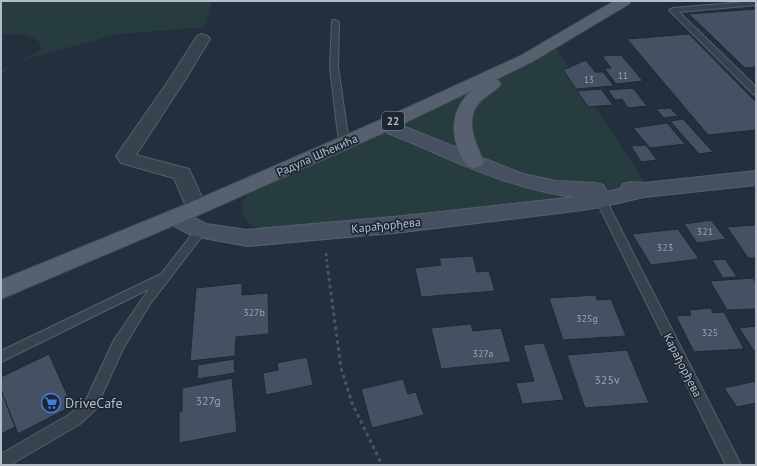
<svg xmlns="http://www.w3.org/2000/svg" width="757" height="466" font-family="'PT Sans',sans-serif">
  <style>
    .green { fill: #263c3f }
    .building { fill: #455162; stroke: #1f2835 }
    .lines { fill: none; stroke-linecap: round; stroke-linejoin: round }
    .lane-casing { stroke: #565f6c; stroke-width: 2 }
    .street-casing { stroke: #565f6c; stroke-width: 2 }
    .secondary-casing { stroke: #565f6c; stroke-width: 2 }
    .primary-casing { stroke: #414a57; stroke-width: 2 }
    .path-far1 { stroke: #44595c; stroke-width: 2.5; stroke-dasharray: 3 3; stroke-linecap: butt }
    .path { stroke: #44595c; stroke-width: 3; stroke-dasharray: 3.5 3.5; stroke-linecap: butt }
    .lane { fill: #38414e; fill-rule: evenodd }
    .street { fill: #38414e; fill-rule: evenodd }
    .secondary { fill: #465061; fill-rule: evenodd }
    .primary { fill: #56606e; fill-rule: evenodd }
    .labels { text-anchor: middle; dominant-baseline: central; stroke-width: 3.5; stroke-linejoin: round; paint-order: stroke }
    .far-number-label { font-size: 9px; fill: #98a1af }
    .number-label { font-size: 10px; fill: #98a1af }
    .shield { fill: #1d2633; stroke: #878f9c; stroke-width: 1 }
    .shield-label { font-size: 11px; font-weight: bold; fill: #b4bcc9 }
    .street-label { font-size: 12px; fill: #b4bcc9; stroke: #1d2633 }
    .near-number-label { font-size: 12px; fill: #98a1af }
    .near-poi-label { font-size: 14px; fill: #b4bcc9; stroke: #1d2633; text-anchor: start }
  </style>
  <rect width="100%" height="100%" fill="#242f3e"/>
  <g class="green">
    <path d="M1,1h211l-7,26 -87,7 -99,27 -18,12v-3l39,-19 1,-7c-8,-10 -27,-10 -40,-10z"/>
    <polygon points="553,43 650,190 613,189 597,190 601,200 288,235 251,226 241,212 244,199 258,180"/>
  </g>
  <g class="building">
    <polygon points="756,4 756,67 745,68 689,14 756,9 751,5"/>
    <polygon points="689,34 756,102 756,130 708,135 627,39"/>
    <polygon points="621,55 643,81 616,84 604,68 611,68 602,56"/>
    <polygon points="586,60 595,72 603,72 614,86 576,89 563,70"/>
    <polygon points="633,88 647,106 628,108 622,99 615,100 608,90"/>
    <polygon points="601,89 613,105 588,107 577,91"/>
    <polygon points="670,108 678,116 664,118 656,109"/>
    <polygon points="683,119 713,152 699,154 670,121"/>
    <polygon points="667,123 685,144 650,148 633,128"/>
    <polygon points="646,145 657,160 641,162 631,146"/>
    <polygon points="711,220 726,239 697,243 684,224"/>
    <polygon points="756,225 756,258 748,258 727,227"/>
    <polygon points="678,229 699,259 651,265 632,234"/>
    <polygon points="473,256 477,272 489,271 495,291 421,297 415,268 441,265 439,258"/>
    <polygon points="725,259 737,277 723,278 712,260"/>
    <polygon points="753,278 756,283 756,309 727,310 710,281"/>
    <polygon points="242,283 242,295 268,293 269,334 236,337 235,356 190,361 196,288"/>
    <polygon points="596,295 597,300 611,299 626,336 563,340 549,298"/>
    <polygon points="711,308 713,313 724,312 744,349 694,352 676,316 691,315 689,310"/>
    <polygon points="471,324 473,331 501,328 511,362 441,369 431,328"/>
    <polygon points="756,326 756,354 739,328"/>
    <polygon points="544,343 564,400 522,404 516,383 534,381 523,345"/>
    <polygon points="627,350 649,403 585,408 567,355"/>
    <polygon points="49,354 72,406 18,434 1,390 1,377"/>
    <polygon points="307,357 313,385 266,395 263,373 278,370 277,363"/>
    <polygon points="234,359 235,373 197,379 198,365"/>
    <polygon points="232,378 237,432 179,443 179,412 182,411 182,388"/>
    <polygon points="403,379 408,394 416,392 424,415 372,428 361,389"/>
    <polygon points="756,381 756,403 737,407 724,388"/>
    <polygon points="1,390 15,427 1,434"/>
  </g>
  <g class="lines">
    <g class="lane-casing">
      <g id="lane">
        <polygon points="756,1 756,5 679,12 756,87 756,95 753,94 669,10 673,8"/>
        <polygon points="332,20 335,20 339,22 338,67 349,143 344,146 339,143 330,67"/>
        <polygon points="601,196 605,198 606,200 741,465 726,465 596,200 597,198"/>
        <polygon points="201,227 205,228 206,231 150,304 124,347 95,410 80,424 10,465 1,465 1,454 70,414 85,402 114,340 149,289 1,362 1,351 161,274 197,228"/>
      </g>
    </g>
    <g class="street-casing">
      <polygon id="street" points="202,34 207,36 210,39 185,80 136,155 189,169 207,208 203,213 196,215 189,213 174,178 121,163 116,156 169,80 197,36"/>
    </g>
    <g class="secondary-casing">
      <path id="secondary" d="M385,119l138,55 33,7 40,2 7,2 3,5 -1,2 15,-3 3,-5 7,-2 14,1 112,-12v14l-112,12 -43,10 -26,4 -172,21 -156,14 -54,-10 -26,-14 -3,-5 3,-5 8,-2 8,2 23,12 41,6 156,-14 172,-19c-50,-6 -94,-24 -140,-44 -19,-9 -38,-16 -57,-24l-2,-4 2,-4z"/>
    </g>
    <g class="primary-casing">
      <path id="primary" d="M614,1h17l-2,3 -97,58 -37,18h3l3,4c-6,8 -15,11 -22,19 -15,17 -3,41 5,59l-3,4 -7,2 -7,-2c-17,-25 -19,-53 4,-75l-79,38 -189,84 -202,86v-19l188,-77 189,-82 142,-65z"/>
    </g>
    <polyline class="path-far1" points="326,253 328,272"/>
    <polyline class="path" points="328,271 341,368 352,403 382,465"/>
    <use href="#lane" class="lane"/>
    <use href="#street" class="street"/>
    <use href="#secondary" class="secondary"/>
    <use href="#primary" class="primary"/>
  </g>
  <defs>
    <g id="supermarket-ring" transform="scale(1)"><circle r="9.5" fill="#1d2633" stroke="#3f7fe0" stroke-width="1.5"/><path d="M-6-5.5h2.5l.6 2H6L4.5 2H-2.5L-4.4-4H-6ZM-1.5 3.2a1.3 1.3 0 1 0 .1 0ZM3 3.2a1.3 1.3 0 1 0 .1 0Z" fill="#3f7fe0"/></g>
  </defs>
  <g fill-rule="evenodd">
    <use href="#supermarket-ring" x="51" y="403"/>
  </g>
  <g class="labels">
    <g class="far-number-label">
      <text x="623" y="75">11</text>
      <text x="589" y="79">13</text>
    </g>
    <g class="number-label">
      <text x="705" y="231">321</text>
      <text x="665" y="247">323</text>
      <text x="254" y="312">327b</text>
      <text x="587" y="318">325g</text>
      <text x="710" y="332">325</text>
      <text x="483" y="353">327a</text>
    </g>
    <rect class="shield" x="382" y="112" width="22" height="18" rx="3"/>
    <g class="shield-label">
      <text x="393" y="121">22</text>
    </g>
    <g class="street-label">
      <text transform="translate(317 155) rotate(-24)">Радула Шћекића</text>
      <text transform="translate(386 225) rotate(-6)">Карађорђева</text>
      <text transform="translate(683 365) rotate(63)">Карађорђева</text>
    </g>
    <g class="near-number-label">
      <text x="607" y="379">325v</text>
      <text x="208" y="400">327g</text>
    </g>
    <g class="near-poi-label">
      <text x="65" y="403">DriveCafe</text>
    </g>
  </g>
  <rect width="757" height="466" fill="none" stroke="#b4bcc9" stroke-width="4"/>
</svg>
